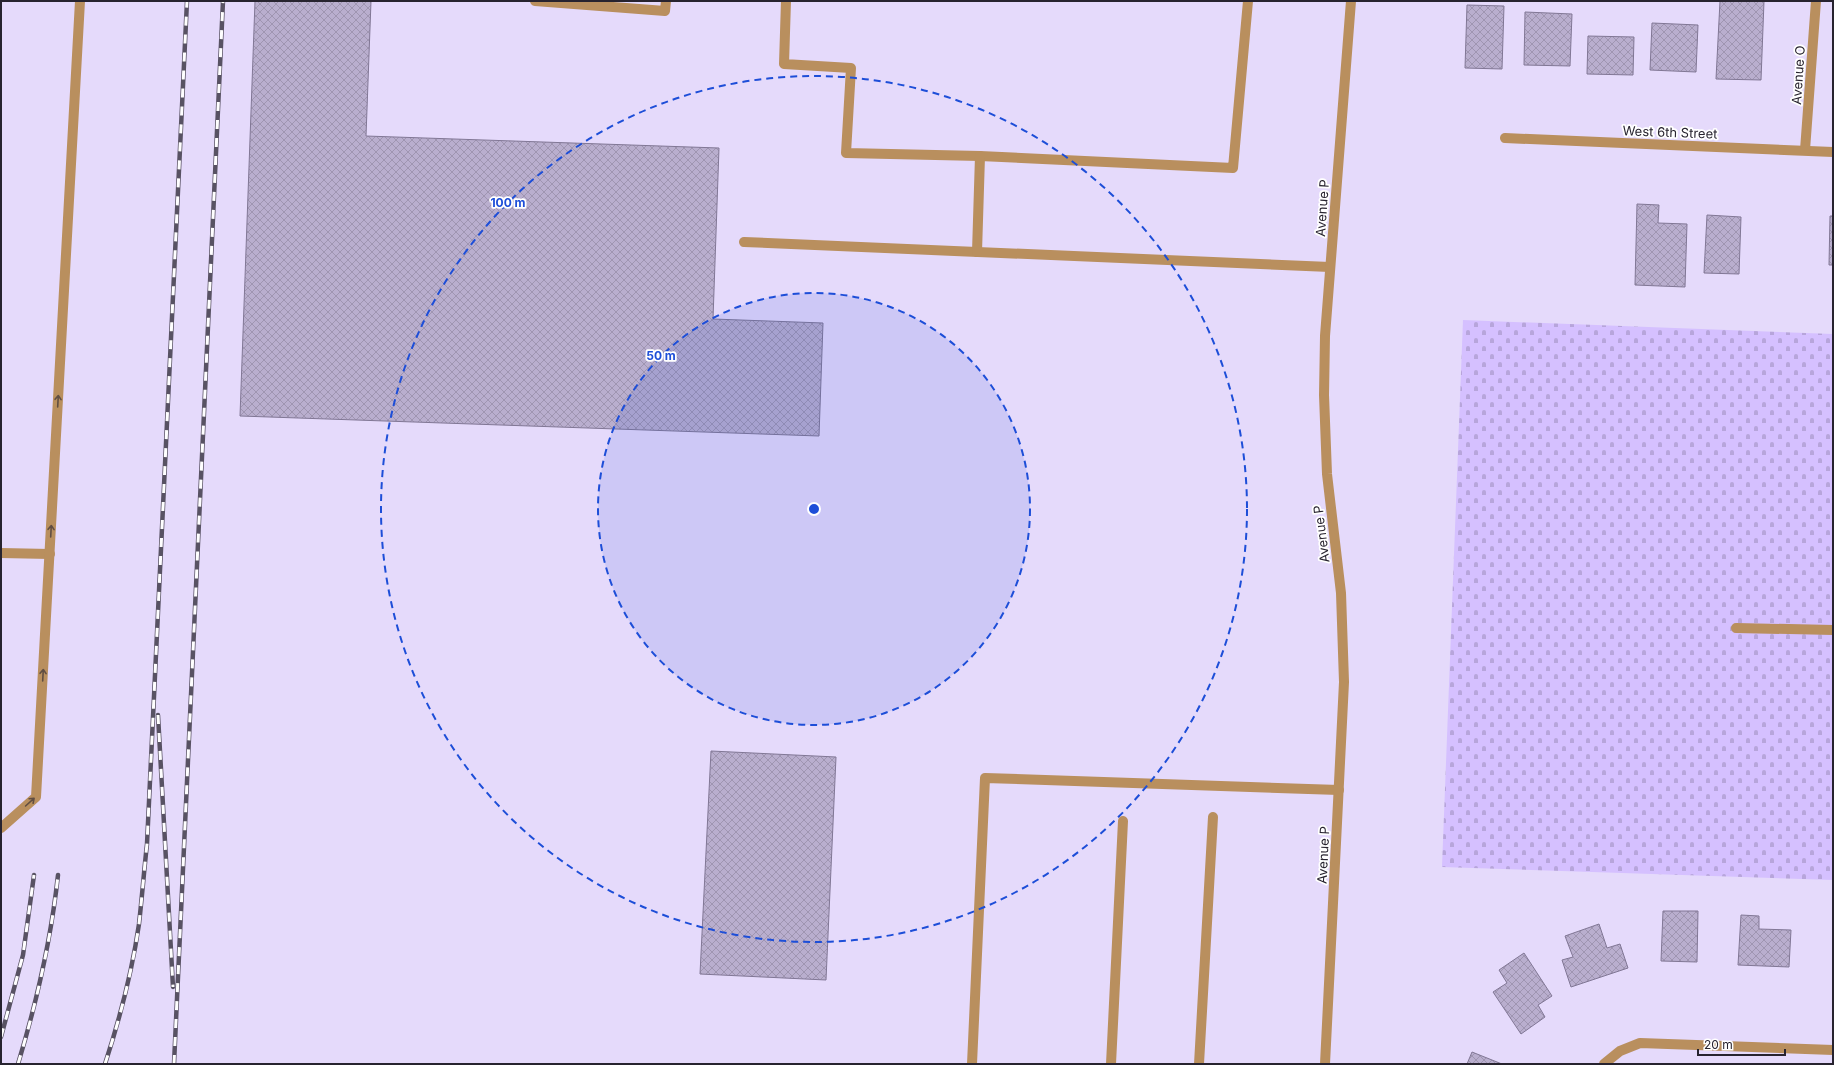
<svg xmlns="http://www.w3.org/2000/svg" width="1834" height="1065" font-family="Inter,sans-serif">
  <style>
    .cemetery { fill: url(#cemetery-stones) }
    .building { fill: url(#building-cross-hatch); stroke: #817795 }
    .lines { fill: none; stroke-linecap: round; stroke-linejoin: round }
    .minor { stroke: #b98f5e; stroke-width: 10 }
    .rail-casing { stroke: #585263; stroke-width: 4.5 }
    .rail { stroke: #fff; stroke-width: 3; stroke-dasharray: 9; stroke-linecap: butt }
    .oneway { stroke: #614e42 }
    .ring { fill: none; stroke: #1d4ed8; stroke-width: 2; stroke-dasharray: 7 5 }
    .labels { text-anchor: middle; dominant-baseline: central; stroke-width: 3.5; stroke-linejoin: round; paint-order: stroke }
    .street-label { font-size: 13px; fill: #27232f; stroke: #fff }
    .centre { fill: #1d4ed8; stroke: #fff; stroke-width: 2 }
    .ring-label { font-size: 12px; text-anchor: middle; font-weight: bold; fill: #1d4ed8; stroke: #fff; stroke-width: 3.5; stroke-linejoin: round; paint-order: stroke }
  </style>
  <defs>
    <pattern id="cemetery-stones" width="16" height="16" patternUnits="userSpaceOnUse"><rect width="16" height="16" fill="#d5c0ff"/><path d="M2 7V4a2 2 0 0 1 4 0v3zM10 15v-3a2 2 0 0 1 4 0v3z" fill="#b7a5db"/></pattern>
    <pattern id="building-cross-hatch" width="8" height="8" patternUnits="userSpaceOnUse"><rect width="8" height="8" fill="#b9aece"/><path d="M0 0l8 8M0 8l8-8" fill="none" stroke="#9f95b1"/></pattern>
  </defs>
  <rect width="100%" height="100%" fill="#e5dafb"/>
  <polygon class="cemetery" points="1463,320 1833,334 1833,880 1442,867"/>
  <g class="building">
    <polygon points="255,1 371,1 366,136 719,148 713,319 823,323 819,436 240,416"/>
    <polygon points="1720,1 1764,1 1761,80 1716,79"/>
    <polygon points="1467,5 1504,6 1502,69 1465,68"/>
    <polygon points="1525,12 1572,14 1570,66 1524,65"/>
    <polygon points="1652,23 1698,25 1696,72 1650,70"/>
    <polygon points="1588,36 1634,37 1633,75 1587,74"/>
    <polygon points="1637,204 1659,205 1658,223 1687,224 1685,287 1635,285"/>
    <polygon points="1707,215 1741,217 1739,274 1704,273"/>
    <polygon points="1830,216 1833,216 1833,265 1829,265"/>
    <polygon points="711,751 836,757 826,980 700,974"/>
    <polygon points="1663,911 1698,911 1697,962 1661,961"/>
    <polygon points="1741,915 1759,916 1759,929 1791,930 1789,967 1738,965"/>
    <polygon points="1599,924 1607,948 1620,944 1628,968 1571,987 1562,960 1573,957 1565,936"/>
    <polygon points="1524,953 1552,996 1538,1005 1545,1017 1521,1034 1493,992 1507,983 1499,970"/>
    <polygon points="1472,1052 1502,1064 1467,1064"/>
  </g>
  <g class="lines">
    <g class="minor">
      <polyline points="535,1 665,11 666,1"/>
      <polyline points="786,1 784,64 851,68 846,153 980,156 1233,168 1248,1"/>
      <polyline points="1505,138 1833,152"/>
      <polyline points="1805,150 1816,1"/>
      <polyline points="744,242 1330,267"/>
      <polyline points="977,252 980,156"/>
      <polyline points="1,553 50,554"/>
      <polyline points="1736,628 1833,630"/>
      <polyline points="1,828 36,797 80,1"/>
      <polyline points="972,1064 985,778 1339,790"/>
      <polyline points="1111,1064 1123,821"/>
      <polyline points="1199,1064 1213,817"/>
      <polyline points="1325,1064 1344,682 1341,593 1327,474 1324,395 1325,336 1351,1"/>
      <polyline points="1604,1064 1620,1051 1640,1043 1833,1050"/>
    </g>
    <g class="rail-casing">
      <g id="rail">
        <polyline points="158,715 173,987"/>
        <polyline points="1,1037 23,955 34,875"/>
        <path d="M18,1064c19,-63 33,-124 40,-189"/>
        <path d="M105,1064c15,-46 27,-92 34,-140 3,-27 5,-53 8,-80l40,-843"/>
        <polyline points="174,1064 223,1"/>
      </g>
    </g>
    <use href="#rail" class="rail"/>
  </g>
  <defs><path id="oneway-shaft" d="M-6 0H5M1.5-3L5.5 0L1.5 3" fill="none" stroke-width="1.6" stroke-linecap="round" stroke-linejoin="round"/></defs>
  <g class="oneway">
    <use href="#oneway-shaft" transform="translate(58 401) rotate(-87)"/>
    <use href="#oneway-shaft" transform="translate(51 531) rotate(-87)"/>
    <use href="#oneway-shaft" transform="translate(43 675) rotate(-87)"/>
    <use href="#oneway-shaft" transform="translate(30 802) rotate(-42)"/>
  </g>
  <circle cx="814" cy="509" r="216" fill="#1d4ed8" fill-opacity=".12"/>
  <g class="ring">
    <circle cx="814" cy="509" r="216"/>
    <circle cx="814" cy="509" r="433"/>
  </g>
  <g class="labels">
    <g class="street-label">
      <text transform="translate(1798 75) rotate(-86)">Avenue O</text>
      <text transform="translate(1670 132) rotate(2)">West 6th Street</text>
      <text transform="translate(1322 208) rotate(-86)">Avenue P</text>
      <text transform="translate(1321 534) rotate(-97)">Avenue P</text>
      <text transform="translate(1323 855) rotate(-87)">Avenue P</text>
    </g>
  </g>
  <circle cx="814" cy="509" r="6" class="centre"/>
  <g class="ring-label">
    <text x="508" y="207">100 m</text>
    <text x="661" y="360">50 m</text>
  </g>
  <rect width="1834" height="1065" fill="none" stroke="#27232f" stroke-width="4"/>
  <path d="M1698 1049v6h87v-6" fill="none" stroke="#27232f" stroke-width="2"/>
  <text x="1704" y="1049" font-size="12" fill="#27232f" stroke="#ffffff" stroke-width="3" paint-order="stroke">20 m</text>
</svg>
